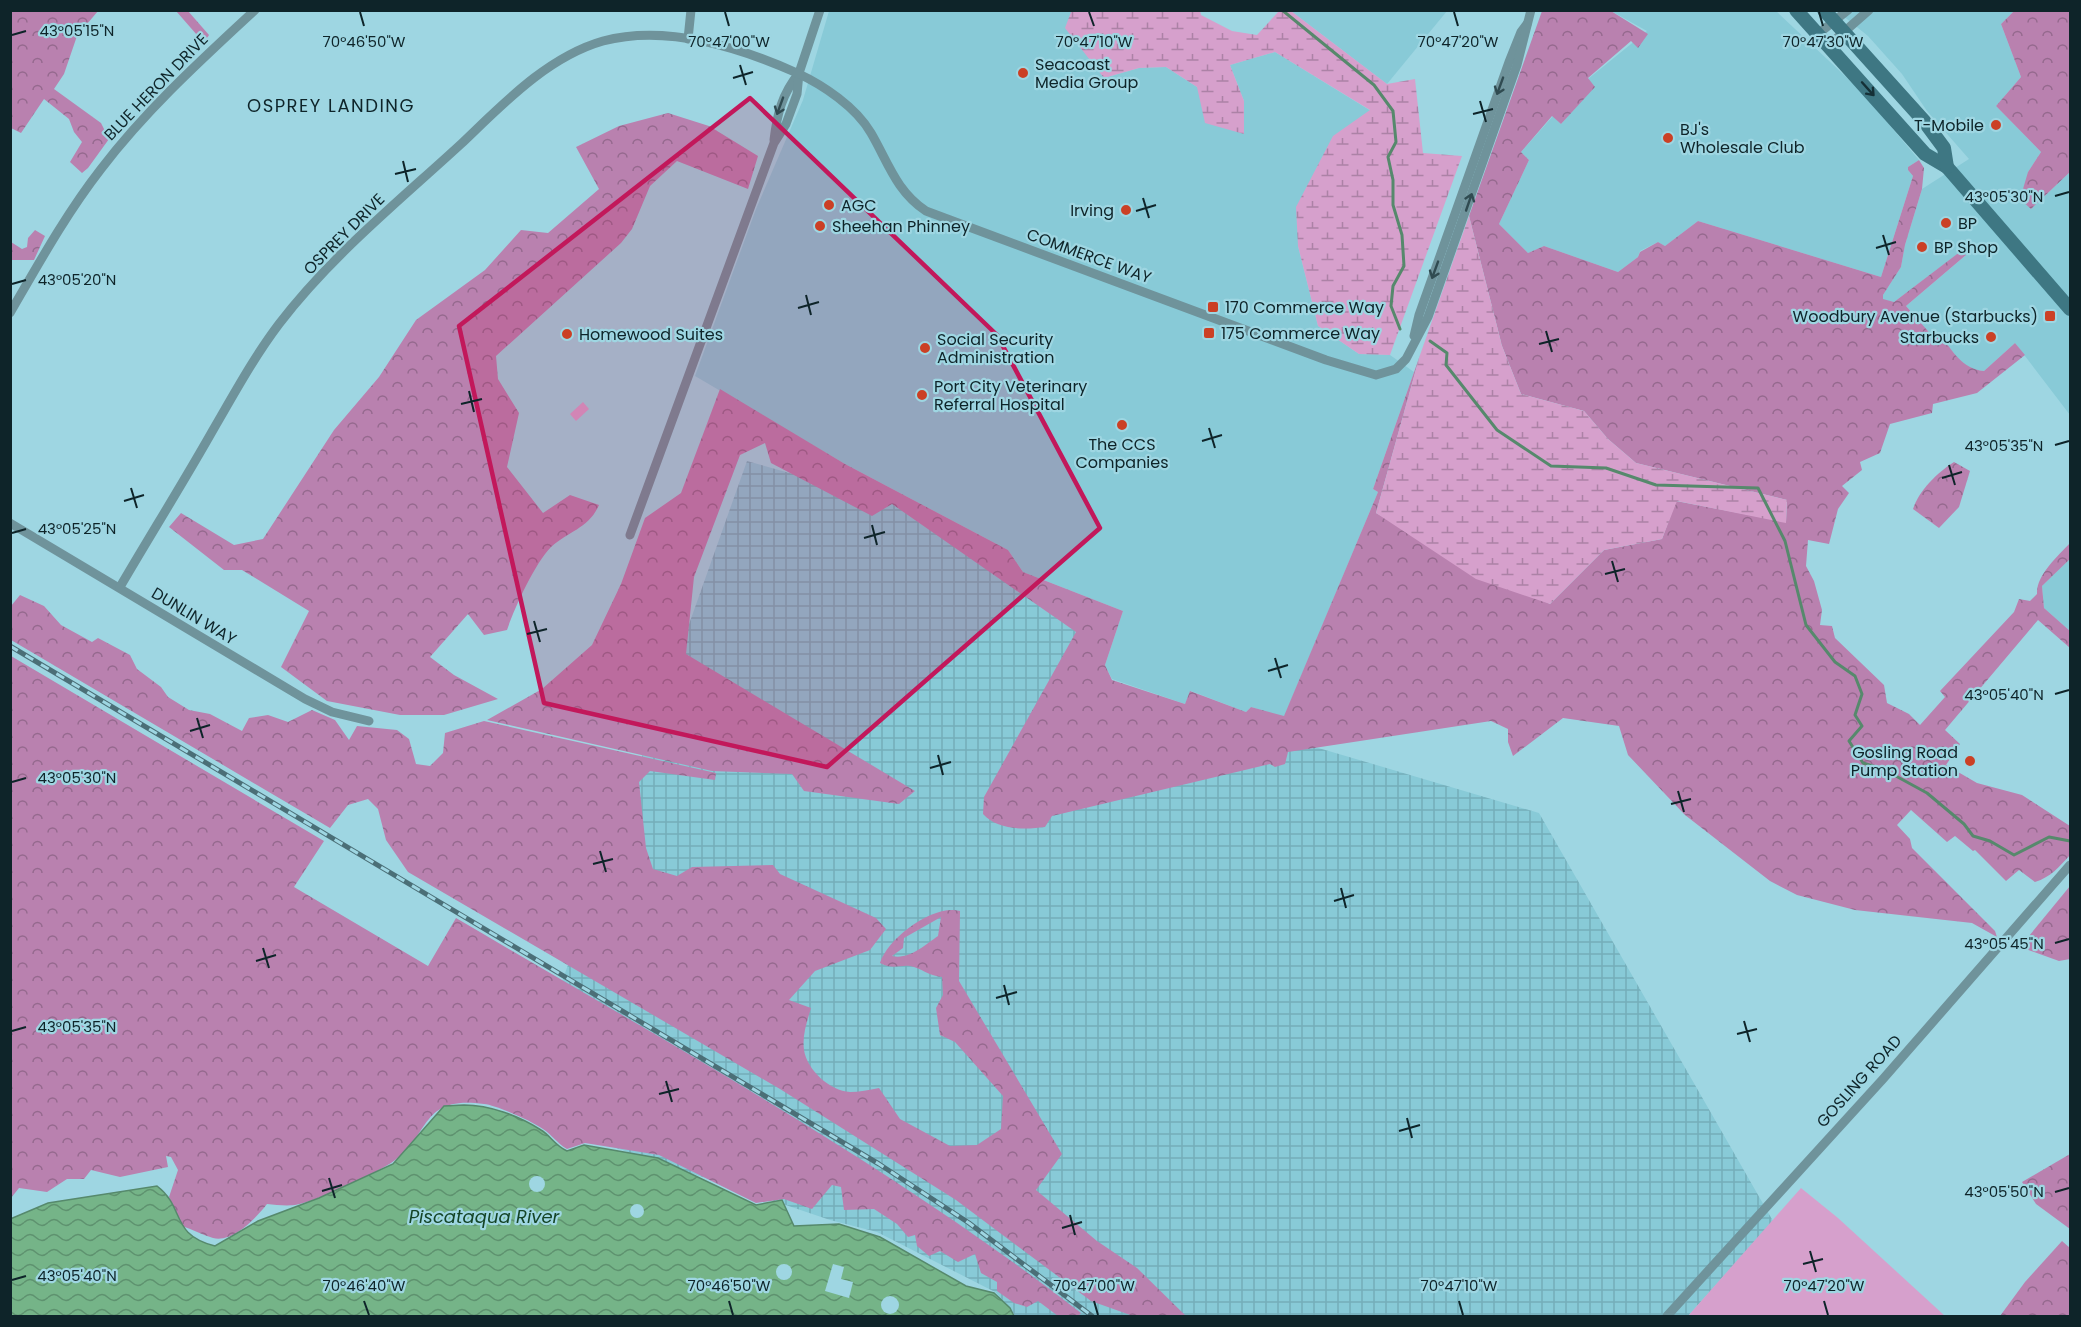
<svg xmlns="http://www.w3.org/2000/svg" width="2081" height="1327" font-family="Poppins,sans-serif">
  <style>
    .built { fill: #88cad7 }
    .industrial { fill: url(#industrial-grid) }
    .green { fill: #d6a0cc }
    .forest { fill: url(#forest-crowns); fill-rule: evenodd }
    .wetland { fill: url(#wetland-marsh) }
    .water { fill: url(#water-waves); stroke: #56896c; stroke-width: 1.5 }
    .pier { fill: #9ed6e2 }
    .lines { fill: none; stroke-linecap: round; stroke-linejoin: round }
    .stream { stroke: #56896c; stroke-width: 3 }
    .minor { stroke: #6f939b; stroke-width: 9 }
    .secondary { stroke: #3e7783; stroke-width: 14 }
    .rail-casing { stroke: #4b6f77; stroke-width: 5 }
    .rail { stroke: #9ed6e2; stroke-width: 3; stroke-dasharray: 9; stroke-linecap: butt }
    .oneway { stroke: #304b51 }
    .oneway2 { stroke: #153036 }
    .marked { fill: #c2185b; fill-opacity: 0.2; stroke: #c2185b; stroke-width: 4.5; stroke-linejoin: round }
    .ticks { fill: none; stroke: #0e2429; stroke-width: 2 }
    .poi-dot { fill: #cb4025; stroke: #9ed6e2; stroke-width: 2 }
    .labels { text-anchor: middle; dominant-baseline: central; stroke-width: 4.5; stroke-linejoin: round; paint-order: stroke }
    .poi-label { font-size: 16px; fill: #0e2429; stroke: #9ed6e2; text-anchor: start }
    .street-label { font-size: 16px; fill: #0e2429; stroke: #9ed6e2 }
    .neighbourhood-label { font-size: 18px; letter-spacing: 1.5px; fill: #0e2429; stroke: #9ed6e2 }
    .water-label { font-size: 18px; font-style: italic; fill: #144426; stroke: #9ed6e2 }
    .ticks-label { font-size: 15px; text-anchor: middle; fill: #0e2429; stroke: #9ed6e2; stroke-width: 4.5; stroke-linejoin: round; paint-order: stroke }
  </style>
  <defs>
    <pattern id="industrial-grid" width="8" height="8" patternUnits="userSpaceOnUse" patternTransform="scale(1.5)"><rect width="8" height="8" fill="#88cad7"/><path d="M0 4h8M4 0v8" fill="none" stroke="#74adb9"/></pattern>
    <pattern id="forest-crowns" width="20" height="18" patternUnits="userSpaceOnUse" patternTransform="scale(1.5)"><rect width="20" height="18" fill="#b981af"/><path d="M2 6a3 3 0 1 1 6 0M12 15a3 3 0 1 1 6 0" fill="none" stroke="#95698e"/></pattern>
    <pattern id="wetland-marsh" width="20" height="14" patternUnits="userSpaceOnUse" patternTransform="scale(1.5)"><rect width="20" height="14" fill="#d6a0cc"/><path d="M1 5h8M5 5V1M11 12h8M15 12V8" fill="none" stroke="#ac82a6"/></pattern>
    <pattern id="water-waves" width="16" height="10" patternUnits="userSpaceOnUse" patternTransform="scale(1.5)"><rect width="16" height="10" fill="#75b488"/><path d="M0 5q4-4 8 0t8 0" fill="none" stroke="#5e926f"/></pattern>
  </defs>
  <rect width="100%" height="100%" fill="#9ed6e2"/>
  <g class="built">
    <polygon points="829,11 1083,11 1104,78 1139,68 1166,67 1197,87 1244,101 1230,65 1275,52 1371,111 1298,246 1318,326 1359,354 1390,355 1414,372 1373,489 1378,492 1284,717 1251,707 1246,712 1191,691 1185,704 1112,679 1105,665 1123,611 1023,572 1008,550 845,464 695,376 756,209 803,100"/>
    <polygon points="1291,11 1447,11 1387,84"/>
    <polygon points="1611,11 1776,11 1860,90 1919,160 1908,167 1908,170 1913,176 1881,277 1698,221 1665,246 1658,242 1640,251 1638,257 1618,272 1544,246 1528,253 1499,224 1529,160 1521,152 1553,116 1561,124 1594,87 1588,79 1647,31"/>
    <polygon points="1837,11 2014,11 2001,24 2021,77 1996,106 2041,152 2028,172 2031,209 2070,172 2070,415 2015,343 1984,371 1971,369 1961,362 1939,335 1935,339 1906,306 1965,256 1956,255 1894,302 1883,300 1883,295 1901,267 1905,245 1922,189 1969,159 1927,111 1902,74 1868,36"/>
    <polygon points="2070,559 2070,631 2044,608 2042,586"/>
  </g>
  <polygon class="industrial" points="747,461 896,503 1091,628 1078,677 1539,813 1773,1221 1688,1316 1015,1316 1010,1308 995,1292 877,1232 830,1220 515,1114"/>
  <g class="green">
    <polygon points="583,402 589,409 576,421 570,414"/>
    <polygon points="1801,1188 1838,1218 1945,1316 1688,1316"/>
  </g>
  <g class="forest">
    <polygon points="11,10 98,11 77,36 64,74 54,89 101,123 109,139 88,168 82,173 70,162 82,142 74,132 69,119 44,99 21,133 11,128"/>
    <polygon points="176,11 188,11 209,35 204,43"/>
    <path d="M1542,11h69l37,23 -10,14 -7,-7 -43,37 7,9 -34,37 -9,-8 -31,36 8,8 -30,64 29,29 16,-7 74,26 20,-15 2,-5 18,-10 7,4 33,-25 183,56 32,-101 -5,-6v-3l11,-7 5,8 -2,21 -17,56 -4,22 -18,28v4l11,3 67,-51 5,4 -60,51 29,33 5,-4c13,16 22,34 44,36l31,-28 10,12 -48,38 -44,11 -1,9 -42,11 -10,29 -20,9 2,8 -20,16 7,7 -11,16 -9,35 -21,-4 -2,26 8,15 8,29 -2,15 12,1 3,12 49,47 3,18 22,11 11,11 25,-28 -5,-6 74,-79 5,-13 11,2 7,-7c-1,-19 21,-38 33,-51v16l-28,27 2,22 26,23v17l-32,-28 -93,110 15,14 -14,21 31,18 45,12 48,31v29c-11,12 -19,22 -35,27l-16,-12 -13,11 -31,-31 -2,1 -18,-15 -8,6 -36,-32 -14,15 13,14 2,9 83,83 2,6 -25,-14 -117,-13 -58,-15 -27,-14 -85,-66 -57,-60 -9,-29 -56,-8 -50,38 -5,-14v-13l-17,-8 -203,31 -3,12 -10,3 -5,-3 -218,52 -7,11c-20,3 -48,3 -62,-13l1,-17 92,-165 -184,-128 -20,12 -101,-53 -6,-20 -25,12 -46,122 -8,77 229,137 -16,13 -95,-13 -12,-17 -80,-3 -225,-51 55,-31 50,-44 29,-61 24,-66 36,-25 39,-104 125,75 163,86 15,22 100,39 -18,54 7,15 73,24 5,-13 56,21 5,-5 33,9 94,-224 -5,-3 47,-134 -44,158 174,91 54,-54 58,-11 14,-38 110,21 1,-22 -151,-37 -28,-24 -24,-28 -63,-17 -19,-48 -33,-130z"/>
    <polygon points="2014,11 2070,11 2070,172 2031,209 2020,199 2028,172 2041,152 1996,106 2021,77 2001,24"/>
    <path d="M668,113l41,13 49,30 -10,33 -71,-28 -27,25 -18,43 -11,14 -125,113 2,23 21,34 -12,54 36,46 27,-18 29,10c-10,23 -30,26 -48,42 -16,16 -37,62 -44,83l-23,5 -16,-21 -38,43 24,18 44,24 -54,16h-44l-73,-14 -46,-34 28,-56 -67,-41h-18l-55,-43 12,-14 53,32 29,-6 71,-109 45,-53 37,-57 69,-50 36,-40 27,3 51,-44 -23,-42 43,-21z"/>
    <polygon points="35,230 45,236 34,260 11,260 11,242 22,249 27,247 28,238"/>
    <path d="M1954,462l16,9 -11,36 -20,21 -26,-19c6,-19 25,-37 41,-47z"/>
    <path d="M20,595l24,11 17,19 31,17 6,-4 32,17 7,14 24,18 7,10 21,13 21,4 32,17 7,-13 19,-3 20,7 24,-12 23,10 14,20 8,-14 40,4 12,9 7,25 14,2 13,-13 2,-20 39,-12 232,52 -1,7 -65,-9 -11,11 7,66 7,21 24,7 15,-9 81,-2 7,9 96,44 10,11 -16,21 -55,21 -26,29 22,8c-4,14 -9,27 -7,42 3,20 26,41 46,42 9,0 19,-2 29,-4l21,31 50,27 27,-1 24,-16 2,-33 -48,-54 -15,-7 -4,-27 7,-13 -1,-18c-11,-1 -17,-6 -28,-10 -12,-4 -20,4 -34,-4 8,-25 53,-59 80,-52l-1,70 103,173 -26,36 61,51 40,27 49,48h-53l-42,-15 -135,-101 -176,-111 -372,-217 -22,-32 -8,-31 -10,-10 -20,6 -18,23 -319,-188v-34zM941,917l-3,19c-13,9 -29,24 -46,20l11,-8 1,-10z"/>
    <path d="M11,656l313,185 -30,46 134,79 28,-48c212,125 430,244 625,395l-3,3h-20l-20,-15 -11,6 -13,-4 -17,-12v-9l-16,-9 -6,-19 -17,8 -18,-11 -11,5 -12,-10 -2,-11 -7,2 -11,-13 -23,-15 -30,1 -3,-23 -9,-2 -20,24 -28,-10 -28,4 -97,-48 -74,-12 -18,6c-10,-6 -15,-14 -24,-20 -11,-8 -47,-24 -59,-25 -66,-9 -52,32 -93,59 -20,13 -73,38 -96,42 -9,1 -19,0 -28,-1 -11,14 -34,39 -54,34 -11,-3 -21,-9 -31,-12l-13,-29 9,-27 -7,-13 -5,-1 2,11 -48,10 -29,-7 -7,9h-17l-20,13 -28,-4 -8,10z"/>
    <polygon points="2070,886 2070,959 2059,961 2020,947"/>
    <polygon points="2070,1154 2070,1229 2036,1204 2022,1182"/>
    <polygon points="2062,1241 2070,1248 2070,1316 2000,1316 2025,1282"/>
  </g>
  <g class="wetland">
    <polygon points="1200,10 1201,15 1232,31 1257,35 1279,11 1291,11 1387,84 1415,79 1423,153 1462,156 1390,355 1359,354 1318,326 1298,246 1296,207 1333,136 1370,110 1275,52 1230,65 1244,101 1244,134 1205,123 1197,87 1166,67 1139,68 1104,78 1065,28 1071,12 1083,11"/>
    <polygon points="1469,216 1502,346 1521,394 1584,411 1608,439 1636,463 1787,500 1786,523 1677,501 1662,539 1604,550 1550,604 1476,579 1376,513 1420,355"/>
  </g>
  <path class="water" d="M464,1105c26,0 55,11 77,25 10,6 13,15 26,21l17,-6 74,13 98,47 26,-5 12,26 45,-2 41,13 86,49 28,7 16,15 4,8h-1003l-1,-97 5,-2 33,-14 109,-17c29,22 12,48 58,60l43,-25 61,-23 74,-34 51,-58z"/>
  <g class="pier">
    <circle cx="537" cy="1184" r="8"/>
    <circle cx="637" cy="1211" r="7"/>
    <polygon points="833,1264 844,1267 841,1279 853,1282 849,1298 825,1291"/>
    <circle cx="784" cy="1272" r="8"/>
    <circle cx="890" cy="1305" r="9"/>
  </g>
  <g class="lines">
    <g class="stream">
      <polyline points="1282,10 1374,85 1393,111 1396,142 1388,157 1393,180 1393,205 1402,235 1404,266 1393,286 1391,306 1400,329"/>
      <polyline points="1430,341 1447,353 1446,365 1497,430 1551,466 1606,468 1656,485 1758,488 1785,541 1806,625 1835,662 1855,676 1862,694 1855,715 1862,726 1849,741 1863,763 1883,769 1927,793 1964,824 1973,836 1990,841 2014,855 2049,837 2070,841"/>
    </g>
    <g class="minor">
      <polyline points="1818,34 1848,10"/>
      <polyline points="688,39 691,10"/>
      <polyline points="1828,46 1869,10"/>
      <path d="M774,140c3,-26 8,-46 25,-67"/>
      <path d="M10,313c29,-50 56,-99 91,-144 45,-59 100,-109 154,-159"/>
      <polyline points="1414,336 1419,315 1509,62 1521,32 1527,24"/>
      <polyline points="10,523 305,699 332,712 369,721"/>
      <polyline points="630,535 774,143 786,124 797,94 799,73 820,10"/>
      <path d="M120,587c31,-53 63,-104 93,-157 21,-36 41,-73 66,-106 52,-68 120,-123 182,-180 41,-39 86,-87 142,-103 64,-17 136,6 194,32 26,12 59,34 74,60 17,29 25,58 55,78l400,149 50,15 20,-6 10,-10 22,-42 89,-252 14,-55"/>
      <polyline points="1667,1316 1883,1079 2070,865"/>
    </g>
    <g class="secondary">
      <polyline points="1796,10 1925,154 1947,167 2070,309"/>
      <polyline points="1824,10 1924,121 1944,148 1947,167"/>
    </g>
    <g class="rail-casing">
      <polyline id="rail" points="10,646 879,1164 969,1223 1092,1316"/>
    </g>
    <use href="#rail" class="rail"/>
  </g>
  <defs><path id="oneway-shaft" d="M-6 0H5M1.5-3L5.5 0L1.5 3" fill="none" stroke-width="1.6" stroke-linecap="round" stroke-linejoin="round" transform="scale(1.5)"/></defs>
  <g class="oneway">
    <use href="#oneway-shaft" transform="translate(1500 86) rotate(110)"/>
    <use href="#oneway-shaft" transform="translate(780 106) rotate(110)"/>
    <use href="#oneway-shaft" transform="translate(1469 202) rotate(-71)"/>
    <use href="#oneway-shaft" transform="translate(1435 270) rotate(110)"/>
  </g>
  <use class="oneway2" href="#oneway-shaft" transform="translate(1868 89) rotate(48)"/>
  <path class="marked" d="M750,98l247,237 103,193 -273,239 -283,-64 -85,-377z"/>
  <path class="ticks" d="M360,12l4,14M725,12l4,14M1089,12l5,14M1454,12l4,14M1819,12l4,14M12,35l14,-4M740,65l6,20M733,78l20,-6M1480,101l6,21M1473,114l20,-5M403,161l5,21M395,174l21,-5M2055,196l14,-4M1143,198l6,20M1136,211l20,-6M1883,235l6,20M1876,248l20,-6M12,284l14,-4M806,295l5,20M798,308l21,-6M1546,331l6,21M1539,344l20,-5M469,391l5,21M461,404l21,-5M1209,428l6,20M1202,441l20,-6M2055,445l14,-4M1949,465l6,20M1942,478l20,-6M131,488l6,20M124,501l20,-6M872,525l5,20M12,533l14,-4M864,538l21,-6M1612,561l6,21M1605,574l20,-5M534,621l6,21M527,634l20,-5M1275,658l6,20M1268,671l20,-6M2055,694l14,-4M197,718l6,20M190,731l20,-6M938,755l5,20M930,768l21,-6M12,782l14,-4M1678,791l6,21M1671,804l20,-5M600,851l6,21M593,864l20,-5M1341,888l5,20M1334,901l20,-6M2055,943l14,-4M263,948l6,20M256,961l20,-6M1004,985l5,20M996,998l21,-6M1744,1021l6,21M12,1031l14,-4M1737,1034l20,-5M666,1081l6,21M659,1094l20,-5M1407,1118l5,20M1399,1131l21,-6M329,1178l6,20M322,1191l20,-6M2055,1192l14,-4M1070,1215l5,20M1062,1228l20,-6M1810,1251l6,21M1803,1264l20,-5M12,1280l14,-4M364,1301l5,14M729,1301l4,14M1094,1301l4,14M1459,1301l4,14M1824,1301l4,14"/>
  <g class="poi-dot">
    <circle cx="1023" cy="73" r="6"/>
    <circle cx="1996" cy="125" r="6"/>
    <circle cx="1668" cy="138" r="6"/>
    <circle cx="829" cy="205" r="6"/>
    <circle cx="1126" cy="210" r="6"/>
    <circle cx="1946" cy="223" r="6"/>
    <circle cx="820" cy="226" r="6"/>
    <circle cx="1922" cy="247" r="6"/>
    <rect x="1207" y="301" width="12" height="12" rx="3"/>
    <rect x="2044" y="310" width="12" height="12" rx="3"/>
    <rect x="1203" y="327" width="12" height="12" rx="3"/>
    <circle cx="567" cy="334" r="6"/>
    <circle cx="1991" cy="337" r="6"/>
    <circle cx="925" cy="348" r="6"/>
    <circle cx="922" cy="395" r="6"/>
    <circle cx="1122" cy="425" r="6"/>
    <circle cx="1970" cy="761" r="6"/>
  </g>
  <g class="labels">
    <g class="poi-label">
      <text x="1035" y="64">Seacoast<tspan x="1035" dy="18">Media Group</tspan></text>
      <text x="1984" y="125" text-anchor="end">T-Mobile</text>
      <text x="1680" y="129">BJ's<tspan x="1680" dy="18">Wholesale Club</tspan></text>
      <text x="841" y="205">AGC</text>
      <text x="1114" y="210" text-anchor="end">Irving</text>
      <text x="1958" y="223">BP</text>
      <text x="832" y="226">Sheehan Phinney</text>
      <text x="1934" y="247">BP Shop</text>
      <text x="1225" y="307">170 Commerce Way</text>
      <text x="2038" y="316" text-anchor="end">Woodbury Avenue (Starbucks)</text>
      <text x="1221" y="333">175 Commerce Way</text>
      <text x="579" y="334">Homewood Suites</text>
      <text x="1979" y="337" text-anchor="end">Starbucks</text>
      <text x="937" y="339">Social Security<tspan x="937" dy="18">Administration</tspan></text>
      <text x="934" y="386">Port City Veterinary<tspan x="934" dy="18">Referral Hospital</tspan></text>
      <text x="1122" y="444" text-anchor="middle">The CCS<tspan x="1122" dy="18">Companies</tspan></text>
      <text x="1958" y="752" text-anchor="end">Gosling Road<tspan x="1958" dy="18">Pump Station</tspan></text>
    </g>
    <g class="street-label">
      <text transform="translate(156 87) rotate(-46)">BLUE HERON DRIVE</text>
      <text transform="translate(344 234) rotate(-45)">OSPREY DRIVE</text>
      <text transform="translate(1089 256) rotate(20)">COMMERCE WAY</text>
      <text transform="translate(194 616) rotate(31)">DUNLIN WAY</text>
      <text transform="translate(1859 1081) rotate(-48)">GOSLING ROAD</text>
    </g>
    <g class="neighbourhood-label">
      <text x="331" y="105">OSPREY LANDING</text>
    </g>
    <g class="water-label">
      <text x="484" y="1216">Piscataqua River</text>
    </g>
  </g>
  <g class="ticks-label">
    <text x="77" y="36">43°05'15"N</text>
    <text x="364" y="47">70°46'50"W</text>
    <text x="729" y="47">70°47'00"W</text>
    <text x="1094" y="47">70°47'10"W</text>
    <text x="1458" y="47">70°47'20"W</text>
    <text x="1823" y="47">70°47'30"W</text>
    <text x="2004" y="202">43°05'30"N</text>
    <text x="77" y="285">43°05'20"N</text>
    <text x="2004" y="451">43°05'35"N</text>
    <text x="77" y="534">43°05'25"N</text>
    <text x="2004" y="700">43°05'40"N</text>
    <text x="77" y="783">43°05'30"N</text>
    <text x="2004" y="949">43°05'45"N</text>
    <text x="77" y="1032">43°05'35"N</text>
    <text x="2004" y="1197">43°05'50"N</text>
    <text x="77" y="1281">43°05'40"N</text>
    <text x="364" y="1291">70°46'40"W</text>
    <text x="729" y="1291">70°46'50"W</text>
    <text x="1094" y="1291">70°47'00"W</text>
    <text x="1459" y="1291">70°47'10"W</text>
    <text x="1824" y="1291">70°47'20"W</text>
  </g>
  <rect width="2081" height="1327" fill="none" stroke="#0e2429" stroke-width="24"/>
</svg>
